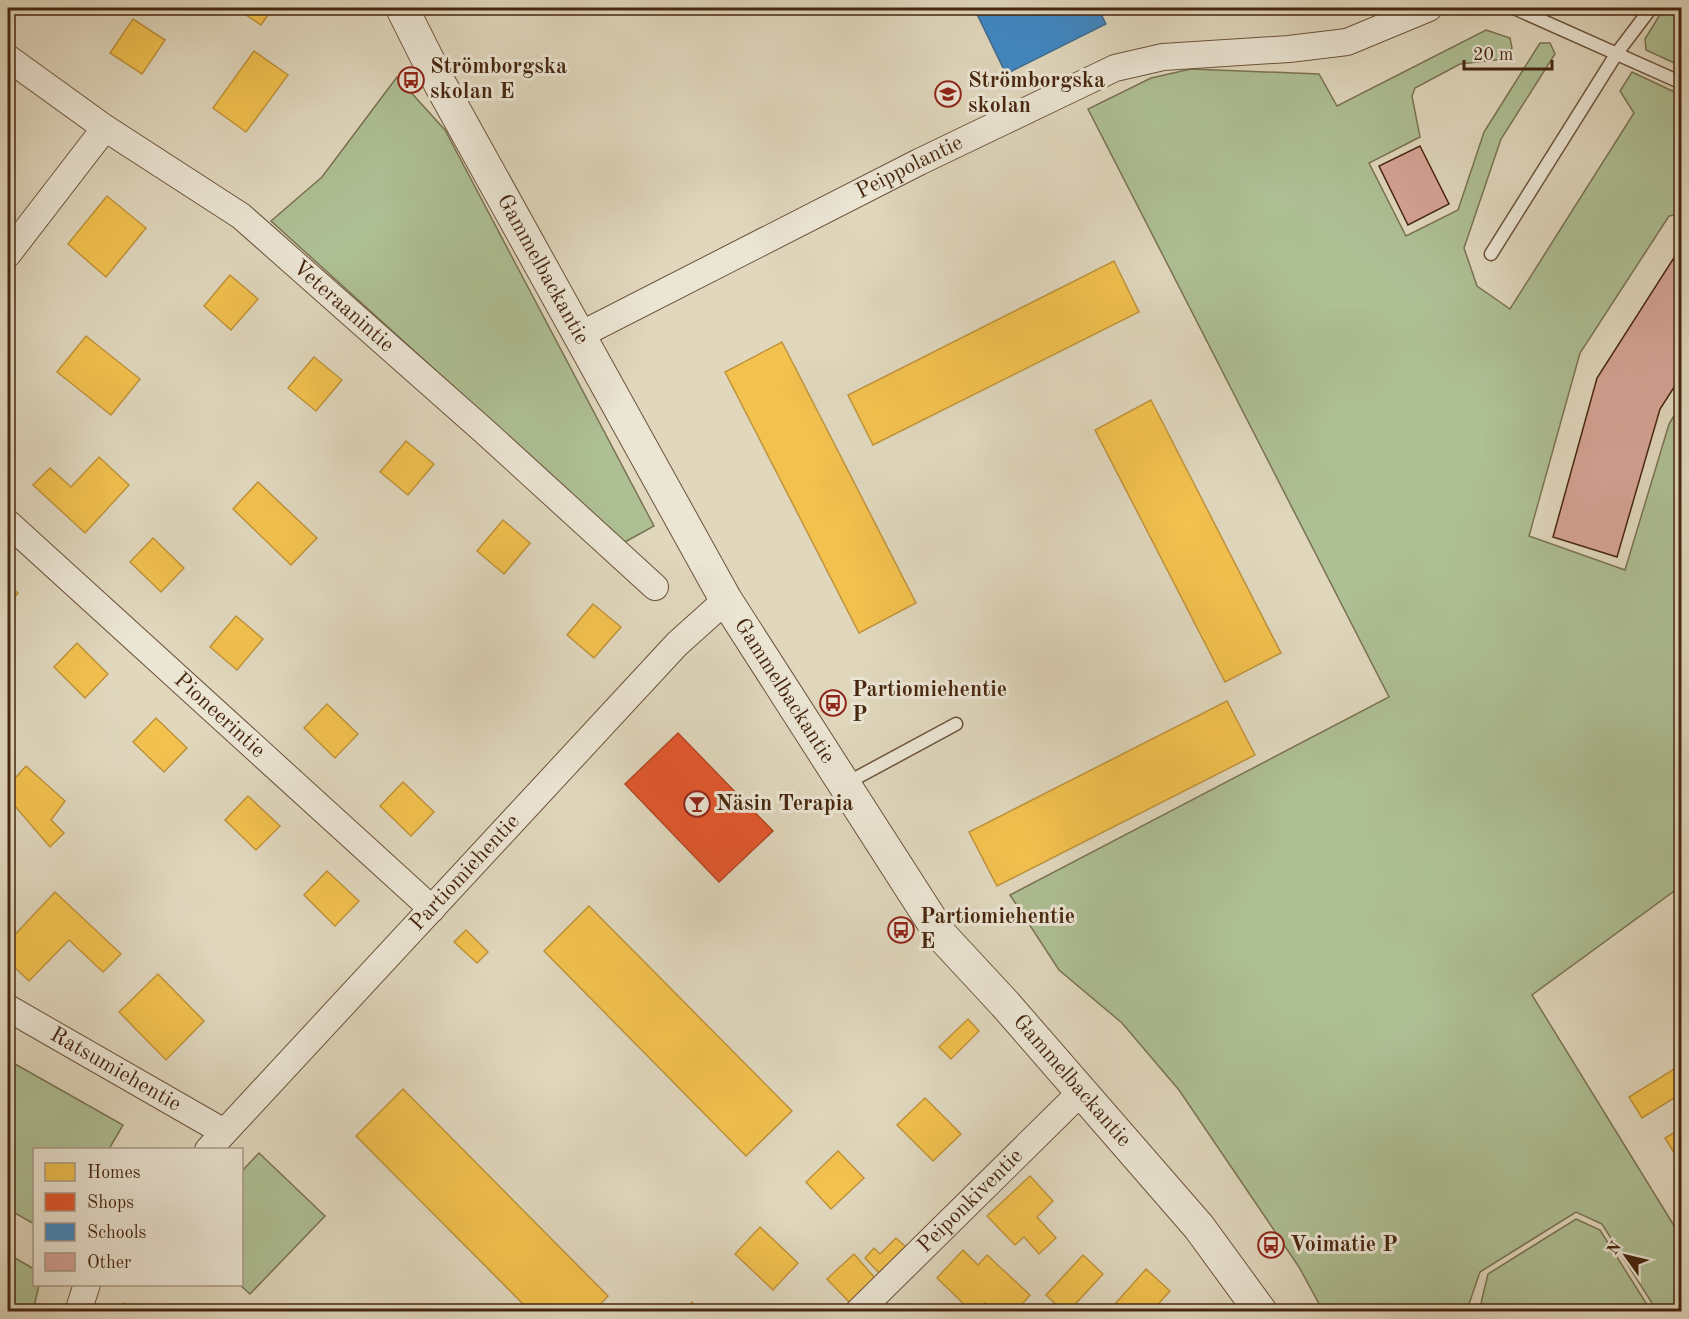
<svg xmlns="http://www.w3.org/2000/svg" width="1689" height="1319" font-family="'Old Standard TT',serif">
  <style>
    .green { fill: #aebf94; stroke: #7a7352; stroke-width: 1.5 }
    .homes { fill: #f2c14e; stroke: #bf933b; stroke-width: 1.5 }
    .shops { fill: #e4572e; stroke: #b54925; stroke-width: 1.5 }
    .schools { fill: #3f88c5; stroke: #416b8e; stroke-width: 1.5 }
    .building { fill: #d6a497; stroke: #47270f; stroke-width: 1.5 }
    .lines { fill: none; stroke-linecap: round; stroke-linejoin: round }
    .service-casing { stroke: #6d533a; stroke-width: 15 }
    .minor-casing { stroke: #6d533a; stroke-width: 28 }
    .tertiary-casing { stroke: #6d533a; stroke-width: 34 }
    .service { stroke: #ebe5d4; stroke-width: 12 }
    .minor { stroke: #ebe5d4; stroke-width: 26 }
    .tertiary { stroke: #ebe5d4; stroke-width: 32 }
    .labels { text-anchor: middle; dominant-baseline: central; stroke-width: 6; stroke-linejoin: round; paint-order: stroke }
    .poi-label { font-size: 22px; font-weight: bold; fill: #47270f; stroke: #ebe5d4; text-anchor: start }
    .street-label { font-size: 22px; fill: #47270f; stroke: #ebe5d4 }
  </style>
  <rect width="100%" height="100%" fill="#e0d7bd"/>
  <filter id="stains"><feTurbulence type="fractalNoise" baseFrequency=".00333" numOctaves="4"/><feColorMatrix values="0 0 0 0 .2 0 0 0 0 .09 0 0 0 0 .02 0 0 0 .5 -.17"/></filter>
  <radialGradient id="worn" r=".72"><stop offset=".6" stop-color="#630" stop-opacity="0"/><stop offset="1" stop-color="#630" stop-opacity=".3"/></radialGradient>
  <g class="green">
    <polygon points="1664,8 1681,8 1681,66 1646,50 1645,39"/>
    <polygon points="1486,30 1510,38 1512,48 1504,59 1460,64 1415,88 1412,96 1420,137 1369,163 1406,236 1458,210 1484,132 1540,43 1550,43 1555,54 1501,139 1464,248 1477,286 1510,309 1634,113 1620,91 1632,72 1681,95 1681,214 1669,216 1580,353 1529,536 1625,570 1669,424 1681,404 1681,886 1532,995 1681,1237 1681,1311 1657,1311 1602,1224 1576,1212 1480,1272 1469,1304 1459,1311 1323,1311 1299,1267 1179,1090 1122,1023 1059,970 1010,895 1389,697 1088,109 1151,78 1191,69 1319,74 1337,106"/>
    <polygon points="397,77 445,130 654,526 625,542 271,221 322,177"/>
    <polygon points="8,1060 123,1125 109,1149 34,1150 34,1224 8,1209"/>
    <polygon points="259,1153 325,1216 250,1294 240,1285 242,1284 242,1171"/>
    <polygon points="1576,1219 1600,1230 1651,1311 1487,1311 1481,1303 1488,1274"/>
    <polygon points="8,1254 34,1269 34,1284 39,1285 33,1311 8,1311"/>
  </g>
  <g class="homes">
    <polygon points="236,8 273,8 261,25"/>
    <polygon points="133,19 165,40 142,74 110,53"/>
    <polygon points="254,51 288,75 246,132 213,108"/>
    <polygon points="107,196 146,228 106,277 68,244"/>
    <polygon points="1114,261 1139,312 873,445 848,395"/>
    <polygon points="230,275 258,299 231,330 204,306"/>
    <polygon points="86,336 140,379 111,415 57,372"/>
    <polygon points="782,342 916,603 859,633 725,372"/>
    <polygon points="314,357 342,380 316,411 288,388"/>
    <polygon points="1151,400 1281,653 1225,682 1095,430"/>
    <polygon points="406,441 434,464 408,495 380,472"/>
    <polygon points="99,457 129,485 85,533 33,485 50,468 71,487"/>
    <polygon points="258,482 317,538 291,565 233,509"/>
    <polygon points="503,520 530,543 504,574 477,551"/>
    <polygon points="153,538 184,568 161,592 130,562"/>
    <polygon points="8,584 18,593 8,605"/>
    <polygon points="593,604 621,627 594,658 567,635"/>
    <polygon points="8,615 15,621 8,630"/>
    <polygon points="236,616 263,639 237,670 210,647"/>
    <polygon points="77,643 108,674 85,698 54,667"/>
    <polygon points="1227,701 1255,755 997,886 969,832"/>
    <polygon points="327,704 358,734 335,758 304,728"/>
    <polygon points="156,718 187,748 164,772 133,742"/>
    <polygon points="26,766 65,801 51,820 64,833 50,847 8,798 8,786"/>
    <polygon points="403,782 434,812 411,836 380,806"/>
    <polygon points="248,796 280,826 256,850 225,820"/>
    <polygon points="327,871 359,901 335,926 304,895"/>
    <polygon points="55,892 121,954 103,972 69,940 29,981 8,961 8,942"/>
    <polygon points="589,906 792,1111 746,1156 544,951"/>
    <polygon points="466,930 488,952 477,963 454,942"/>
    <polygon points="158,974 204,1021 166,1060 119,1012"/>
    <polygon points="968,1019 979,1031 951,1059 939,1047"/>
    <polygon points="1682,1064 1682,1093 1642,1118 1629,1097"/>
    <polygon points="403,1089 608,1296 593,1312 531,1312 356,1136"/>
    <polygon points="925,1098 961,1134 933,1161 897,1125"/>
    <polygon points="1682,1128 1682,1166 1665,1138"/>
    <polygon points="838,1151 864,1178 831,1209 806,1182"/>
    <polygon points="1030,1176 1053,1201 1037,1217 1056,1238 1039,1254 1024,1237 1015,1245 987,1216"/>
    <polygon points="760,1227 798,1263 773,1290 735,1254"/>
    <polygon points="896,1238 906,1247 879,1273 865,1258 874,1248 880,1254"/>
    <polygon points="963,1250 978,1265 987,1255 1030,1295 1015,1312 994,1312 985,1303 977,1312 972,1312 937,1278"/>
    <polygon points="854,1254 875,1278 849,1302 827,1279"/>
    <polygon points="1083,1255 1103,1274 1068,1312 1064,1312 1046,1295"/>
    <polygon points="1146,1269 1170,1291 1151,1312 1108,1312"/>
    <polygon points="692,1302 701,1312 683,1312"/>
    <polygon points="124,1303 133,1312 116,1312"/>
  </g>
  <polygon class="shops" points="678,733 773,831 719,882 625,784"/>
  <polygon class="schools" points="974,8 1098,8 1106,24 1006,74"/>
  <g class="building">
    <polygon points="1420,146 1449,204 1408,225 1379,166"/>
    <polygon points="1677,253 1682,256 1682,375 1660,409 1617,557 1553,537 1597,378"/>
  </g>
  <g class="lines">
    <g class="service-casing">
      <g id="service">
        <polyline points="1514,8 1682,83"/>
        <polyline points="1491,254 1617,53 1651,8"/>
        <polyline points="845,784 956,724"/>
      </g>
    </g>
    <g class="minor-casing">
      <g id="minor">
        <path id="s1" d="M8,58l97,70 136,88 242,214 172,157"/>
        <polyline points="8,254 105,128"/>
        <path id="s2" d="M578,336l341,-174 196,-94 48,-11 126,-8 58,-7 82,-34"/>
        <path id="s3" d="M8,523l424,386"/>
        <path id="s4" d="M8,1008l216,124"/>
        <path id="s5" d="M208,1150l469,-506 49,-44"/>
        <polyline points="78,1312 87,1284"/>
        <path id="s6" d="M858,1312l223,-220"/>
      </g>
    </g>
    <g class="tertiary-casing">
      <g id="tertiary">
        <path id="s7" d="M402,8l38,76 286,516 215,335 64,69 194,223 62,85"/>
      </g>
    </g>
    <use href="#service" class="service"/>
    <use href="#minor" class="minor"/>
    <use href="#tertiary" class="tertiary"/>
  </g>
  <defs>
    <g id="bus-ring" transform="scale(1.35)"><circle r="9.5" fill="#ebe5d4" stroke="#8f2418" stroke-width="1.5"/><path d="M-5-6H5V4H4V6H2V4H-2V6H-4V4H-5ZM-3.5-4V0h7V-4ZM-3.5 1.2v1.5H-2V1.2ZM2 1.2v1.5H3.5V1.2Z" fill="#8f2418"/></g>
    <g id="school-ring" transform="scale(1.35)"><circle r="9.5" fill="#ebe5d4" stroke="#8f2418" stroke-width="1.5"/><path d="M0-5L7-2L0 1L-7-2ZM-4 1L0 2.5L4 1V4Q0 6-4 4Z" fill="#8f2418"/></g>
    <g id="bar-ring" transform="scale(1.35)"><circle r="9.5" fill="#ebe5d4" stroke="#8f2418" stroke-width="1.5"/><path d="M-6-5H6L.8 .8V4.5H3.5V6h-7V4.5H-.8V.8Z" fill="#8f2418"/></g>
  </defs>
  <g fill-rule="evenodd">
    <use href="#bus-ring" x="411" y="80"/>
    <use href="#school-ring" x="948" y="94"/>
    <use href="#bus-ring" x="833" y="703"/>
    <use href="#bar-ring" x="697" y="804"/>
    <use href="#bus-ring" x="901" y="930"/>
    <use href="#bus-ring" x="1271" y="1245"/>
  </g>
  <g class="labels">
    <g class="poi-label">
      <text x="430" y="67">Strömborgska<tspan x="430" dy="25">skolan E</tspan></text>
      <text x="968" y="81">Strömborgska<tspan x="968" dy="25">skolan</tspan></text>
      <text x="852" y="690">Partiomiehentie<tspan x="852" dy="25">P</tspan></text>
      <text x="716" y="804">Näsin Terapia</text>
      <text x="920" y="917">Partiomiehentie<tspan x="920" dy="25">E</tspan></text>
      <text x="1290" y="1245">Voimatie P</text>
    </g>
    <g class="street-label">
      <text stroke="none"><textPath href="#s2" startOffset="372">Peippolantie</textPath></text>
      <text stroke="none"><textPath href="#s7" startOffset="297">Gammelbackantie</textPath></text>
      <text stroke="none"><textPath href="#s1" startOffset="418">Veteraanintie</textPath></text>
      <text stroke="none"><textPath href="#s7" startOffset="783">Gammelbackantie</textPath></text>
      <text stroke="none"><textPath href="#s3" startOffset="286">Pioneerintie</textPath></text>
      <text stroke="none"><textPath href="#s5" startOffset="378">Partiomiehentie</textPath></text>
      <text stroke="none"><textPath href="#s4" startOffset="124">Ratsumiehentie</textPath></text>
      <text stroke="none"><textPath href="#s7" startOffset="1269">Gammelbackantie</textPath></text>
      <text stroke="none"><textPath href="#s6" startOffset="158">Peiponkiventie</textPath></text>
    </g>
  </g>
  <rect width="1689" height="1319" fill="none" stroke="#e0d7bd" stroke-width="30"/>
  <rect x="9" y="9" width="1671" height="1301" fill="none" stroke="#47270f" stroke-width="3"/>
  <rect x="15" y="15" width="1659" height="1289" fill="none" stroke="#47270f" stroke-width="1.5"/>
  <rect x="33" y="1148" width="210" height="138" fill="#ebe5d4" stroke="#a99985" stroke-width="1.5"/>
  <rect x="45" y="1163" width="30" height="18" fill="#f2c14e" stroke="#a99985" stroke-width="1.5"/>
  <text x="87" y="1178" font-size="18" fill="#47270f">Homes</text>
  <rect x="45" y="1193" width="30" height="18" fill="#e4572e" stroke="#a99985" stroke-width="1.5"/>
  <text x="87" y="1208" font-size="18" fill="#47270f">Shops</text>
  <rect x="45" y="1223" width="30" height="18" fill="#3f88c5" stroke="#a99985" stroke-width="1.5"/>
  <text x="87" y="1238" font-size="18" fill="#47270f">Schools</text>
  <rect x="45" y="1253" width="30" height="18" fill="#d6a497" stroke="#a99985" stroke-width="1.5"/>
  <text x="87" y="1268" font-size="18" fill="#47270f">Other</text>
  <g transform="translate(1626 1256) rotate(304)" stroke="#ebe5d4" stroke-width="4.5" paint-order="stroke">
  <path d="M0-4.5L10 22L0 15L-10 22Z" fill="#47270f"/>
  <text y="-9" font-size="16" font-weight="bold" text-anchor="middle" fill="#47270f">N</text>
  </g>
  <path d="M1464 60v9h88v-9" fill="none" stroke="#47270f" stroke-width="3"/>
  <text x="1473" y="60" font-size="18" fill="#47270f" stroke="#ebe5d4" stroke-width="4.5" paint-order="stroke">20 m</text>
  <rect width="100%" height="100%" filter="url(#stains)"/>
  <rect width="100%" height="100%" fill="url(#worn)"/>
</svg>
